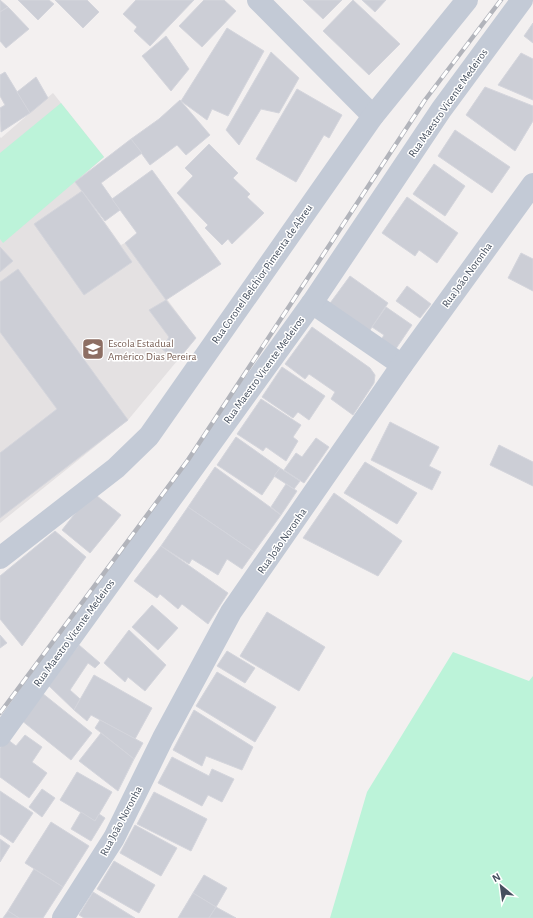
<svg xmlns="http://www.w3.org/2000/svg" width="533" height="918" font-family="'Alegreya Sans',sans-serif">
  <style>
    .education { fill: #e4e1e2 }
    .green { fill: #bcf3d9 }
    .building { fill: #ccced6; stroke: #d4d5dc }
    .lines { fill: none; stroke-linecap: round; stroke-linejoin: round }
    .street { stroke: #c3cad6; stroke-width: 22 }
    .rail-casing { stroke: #b2b4bb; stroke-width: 4.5 }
    .rail { stroke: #fff; stroke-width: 3; stroke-dasharray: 9; stroke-linecap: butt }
    .labels { text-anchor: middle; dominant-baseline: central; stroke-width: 3; stroke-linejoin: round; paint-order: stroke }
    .street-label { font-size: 11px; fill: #46505f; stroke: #fff }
    .education-label { font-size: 11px; fill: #785e54; stroke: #fff; text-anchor: start }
  </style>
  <rect width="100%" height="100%" fill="#f3f0f0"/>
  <polygon class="education" points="53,93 104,157 76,182 121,245 125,243 196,338 128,420 0,523 0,137 1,138"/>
  <g class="green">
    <polygon points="61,103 104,157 3,243 0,239 0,153"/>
    <polygon points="453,652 529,681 533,676 533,918 330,918 367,792"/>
  </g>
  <g class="building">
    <polygon points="0,0 8,7 0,12"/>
    <polygon points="18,0 49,0 54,4 38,20"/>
    <polygon points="55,0 87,0 99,12 83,28"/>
    <polygon points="136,0 194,0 150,46 134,31 137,27 123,14"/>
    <polygon points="204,0 224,0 236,11 202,47 179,26"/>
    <polygon points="303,0 342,0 323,19"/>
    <polygon points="353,0 400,44 369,75 323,31"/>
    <polygon points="362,0 386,0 375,12"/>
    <polygon points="8,7 29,29 6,48 0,41 0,12"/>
    <polygon points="533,23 533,43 524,36"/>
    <polygon points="227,28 264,51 228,116 212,109 207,120 181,101"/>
    <polygon points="166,36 189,69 171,91 142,56"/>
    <polygon points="271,52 299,78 279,113 261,109 239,145 226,130"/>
    <polygon points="521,53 533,59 533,100 498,85"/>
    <polygon points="5,72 30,113 1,132 0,108 5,105 0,96 0,75"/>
    <polygon points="36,77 48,98 30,113 17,92"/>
    <polygon points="485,87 533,106 533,121 515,151 466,115"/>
    <polygon points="297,89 342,115 329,138 324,135 296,182 256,159"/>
    <polygon points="180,100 210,135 186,155 177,145 150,165 131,139 159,119"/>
    <polygon points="455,130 510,167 492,193 438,156"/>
    <polygon points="131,139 142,153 101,183 120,210 105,221 75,182"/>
    <polygon points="209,144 238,173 233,178 250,194 247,197 264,213 232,244 228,239 222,245 205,228 208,225 177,193 193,176 185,168"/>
    <polygon points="434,164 465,186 445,216 413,194"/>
    <polygon points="152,170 221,264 166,300 125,243 137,233 112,199"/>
    <polygon points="82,191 132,262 84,295 34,224"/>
    <polygon points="407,197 458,233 437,263 419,250 415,256 382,233"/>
    <polygon points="0,247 13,261 0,272"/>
    <polygon points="521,253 533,259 533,291 508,278"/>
    <polygon points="18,269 128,420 0,518 0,453 57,409 0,332 0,282"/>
    <polygon points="350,276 388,303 368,333 328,306"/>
    <polygon points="407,286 431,304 420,318 396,301"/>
    <polygon points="166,300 196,338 177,361 162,349 169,337 149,310"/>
    <polygon points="386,307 412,325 395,350 381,340 384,335 372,327"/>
    <polygon points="312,327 370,368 375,375 374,383 353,415 331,399 335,392 309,374 305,379 285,364"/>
    <polygon points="282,367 325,396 309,420 298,412 293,418 262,397"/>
    <polygon points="261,399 301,425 293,437 298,441 286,461 266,447 263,451 237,434"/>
    <polygon points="390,422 439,447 429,466 441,472 432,490 371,460"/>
    <polygon points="236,437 280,468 262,495 217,465"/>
    <polygon points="316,438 329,447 304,483 284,470 296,453 302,457"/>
    <polygon points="499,445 533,462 533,486 490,465"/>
    <polygon points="365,462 417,493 397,524 344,493"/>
    <polygon points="215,467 281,515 254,552 188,507"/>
    <polygon points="280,468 300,481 294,489 274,476"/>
    <polygon points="286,484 297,491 281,515 271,507"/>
    <polygon points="92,492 121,515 90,553 62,530"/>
    <polygon points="334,493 402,541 378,576 303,538"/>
    <polygon points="188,507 254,552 242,569 227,559 218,575 192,559 189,564 161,546"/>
    <polygon points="55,531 86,557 22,646 0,619 0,576"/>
    <polygon points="161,546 228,593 208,624 182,604 178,609 160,594 157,598 134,581"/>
    <polygon points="152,605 178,628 158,650 132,627"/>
    <polygon points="267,612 325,647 299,691 240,656"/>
    <polygon points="129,630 166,665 145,691 128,677 125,682 104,663"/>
    <polygon points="0,635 7,643 0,648"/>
    <polygon points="79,645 100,663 95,668 88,663 70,690 80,699 74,710 48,685"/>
    <polygon points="227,651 255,668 245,683 217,666"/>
    <polygon points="217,672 276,707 255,742 196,706"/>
    <polygon points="94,675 152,708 135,739 91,715 87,721 74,710"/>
    <polygon points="42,693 92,733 71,760 21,720"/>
    <polygon points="194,710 253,747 242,770 206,756 202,766 173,750"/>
    <polygon points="100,720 143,743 134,759 95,728"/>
    <polygon points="101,733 134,759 118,791 79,761"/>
    <polygon points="25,735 42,747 32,762 47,773 29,798 0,777 0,748 7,739 16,746"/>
    <polygon points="172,757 209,776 212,769 234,779 222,802 208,795 202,806 158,783"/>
    <polygon points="77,772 112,792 95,821 60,800"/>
    <polygon points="42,789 55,798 42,817 29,807"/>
    <polygon points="0,791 33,813 13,843 0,834"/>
    <polygon points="154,792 207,819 191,851 137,824"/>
    <polygon points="81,812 95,821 99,814 105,818 91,841 71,829"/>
    <polygon points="51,822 89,846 63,887 25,863"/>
    <polygon points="135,825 177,848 161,876 120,853"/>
    <polygon points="0,839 10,846 0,862"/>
    <polygon points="114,861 155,885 139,913 97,889"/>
    <polygon points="34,869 63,887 43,918 19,918 8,911"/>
    <polygon points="204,875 227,888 216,907 193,893"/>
    <polygon points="93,892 135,918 84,918 79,915"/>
    <polygon points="193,893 216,907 209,918 178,918"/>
    <polygon points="216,907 236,918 209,918"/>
    <polygon points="8,911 19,918 3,918"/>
  </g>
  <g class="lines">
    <g class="street">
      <polyline points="258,0 373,116"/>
      <polyline points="312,303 402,365"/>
      <polyline points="0,558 116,468 149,436 373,116 467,0"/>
      <polyline points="0,736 312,303 441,110 522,0"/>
      <polyline points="63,918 114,838 163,738 231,612 402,365 533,184"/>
    </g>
    <g class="rail-casing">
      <polyline id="rail" points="0,713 188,460 425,100 501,0"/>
    </g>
    <use href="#rail" class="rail"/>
  </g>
  <defs>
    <g id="university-square" transform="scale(1.15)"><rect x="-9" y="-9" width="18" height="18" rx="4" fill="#8d6e63" stroke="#fff"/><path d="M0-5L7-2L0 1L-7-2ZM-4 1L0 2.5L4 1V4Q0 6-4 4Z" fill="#fff"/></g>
  </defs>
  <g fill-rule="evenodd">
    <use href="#university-square" x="93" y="349"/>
  </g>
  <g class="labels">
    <g class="street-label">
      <text transform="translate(448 103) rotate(-55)">Rua Maestro Vicente Medeiros</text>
      <text transform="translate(262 274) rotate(-55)">Rua Coronel Belchior Pimenta de Abreu</text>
      <text transform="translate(467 275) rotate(-54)">Rua João Noronha</text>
      <text transform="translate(264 370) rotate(-54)">Rua Maestro Vicente Medeiros</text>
      <text transform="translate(282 541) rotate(-55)">Rua João Noronha</text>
      <text transform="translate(74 633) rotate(-54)">Rua Maestro Vicente Medeiros</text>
      <text transform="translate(121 821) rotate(-62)">Rua João Noronha</text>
    </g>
    <g class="education-label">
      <text x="108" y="343">Escola Estadual<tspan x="108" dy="13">Américo Dias Pereira</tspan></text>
    </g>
  </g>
  <g transform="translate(501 886) rotate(331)" stroke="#ffffff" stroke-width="3" paint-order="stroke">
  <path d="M0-3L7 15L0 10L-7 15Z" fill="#46505f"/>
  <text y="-6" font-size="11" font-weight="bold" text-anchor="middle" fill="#46505f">N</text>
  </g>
</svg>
